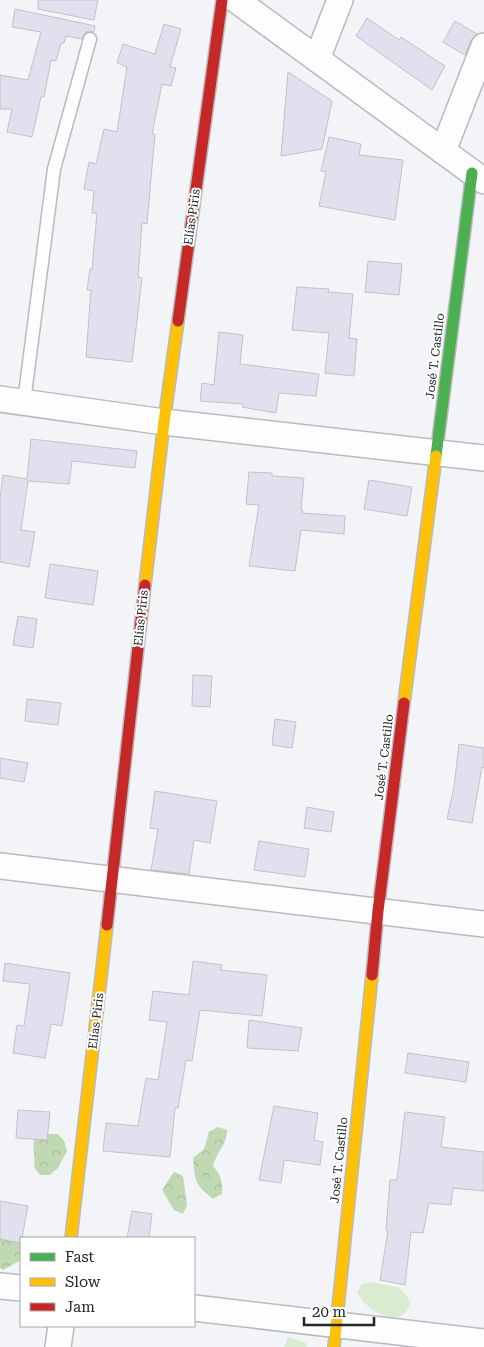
<svg xmlns="http://www.w3.org/2000/svg" width="484" height="1347" font-family="'Roboto Serif',serif">
  <style>
    .green { fill: #d9ecd0 }
    .forest { fill: url(#forest-crowns) }
    .building { fill: #e0e0ee; stroke: #c2c2c6 }
    .lines { fill: none; stroke-linecap: round; stroke-linejoin: round }
    .lane-casing { stroke: #b9babd; stroke-width: 15 }
    .street-casing { stroke: #b9babd; stroke-width: 28 }
    .fast-casing { stroke: #b9babd; stroke-width: 14 }
    .slow-casing { stroke: #b9babd; stroke-width: 14 }
    .jam-casing { stroke: #b9babd; stroke-width: 14 }
    .lane { stroke: #fdfdfe; stroke-width: 12 }
    .street { stroke: #fdfdfe; stroke-width: 25 }
    .fast { stroke: #4caf50; stroke-width: 11 }
    .slow { stroke: #ffc107; stroke-width: 11 }
    .jam { stroke: #c62828; stroke-width: 11 }
    .labels { text-anchor: middle; dominant-baseline: central; stroke-width: 4; stroke-linejoin: round; paint-order: stroke }
    .street-label { font-size: 12px; fill: #242629; stroke: #fff }
  </style>
  <defs>
    <pattern id="forest-crowns" width="20" height="18" patternUnits="userSpaceOnUse" patternTransform="scale(1.25)"><rect width="20" height="18" fill="#c0d9b3"/><path d="M2 6a3 3 0 1 1 6 0M12 15a3 3 0 1 1 6 0" fill="none" stroke="#a5ba9a"/></pattern>
  </defs>
  <rect width="100%" height="100%" fill="#f2f4f8"/>
  <g class="green">
    <path d="M372,1282l28,6 11,14c-3,6 -6,13 -13,15 -16,3 -34,-12 -41,-24l5,-9z"/>
    <polygon points="288,1337 306,1343 307,1347 284,1347"/>
  </g>
  <g class="forest">
    <path d="M218,1127l9,3c0,15 -10,21 -14,36 8,9 10,16 9,28l-9,5c-18,-15 -18,-17 -20,-41l11,-9 5,-17z"/>
    <path d="M42,1134h16l6,7 3,10 -9,17 -8,7h-10l-6,-8c2,-10 -2,-18 0,-28z"/>
    <polygon points="174,1172 183,1176 187,1205 183,1214 174,1210 162,1190"/>
    <polygon points="0,1230 16,1231 26,1238 21,1238 21,1260 3,1270 0,1268"/>
  </g>
  <g class="building">
    <polygon points="38,0 98,0 94,20 38,9"/>
    <polygon points="15,9 95,26 94,32 88,31 85,33 82,39 66,36 64,43 61,43 56,61 51,60 44,97 41,97 32,137 7,132 12,109 0,109 0,75 28,80 41,32 12,27"/>
    <polygon points="367,18 399,40 401,37 445,66 432,90 356,36"/>
    <polygon points="455,21 477,34 471,40 465,55 443,42"/>
    <polygon points="164,24 181,29 170,67 176,68 171,86 162,84 152,134 155,134 152,167 147,224 142,223 138,277 142,278 132,362 86,357 91,290 87,290 90,269 92,269 97,213 92,213 94,191 84,189 89,162 96,164 104,129 117,132 127,67 117,63 123,44 155,54"/>
    <polygon points="288,72 332,101 322,149 281,156"/>
    <polygon points="329,137 361,144 359,155 403,160 395,220 319,206 326,172 321,171"/>
    <polygon points="368,261 402,264 399,295 365,292"/>
    <polygon points="297,287 329,289 328,292 353,294 349,338 357,339 354,376 325,373 329,333 292,330"/>
    <polygon points="219,332 243,335 240,364 319,374 316,396 279,393 276,413 242,407 243,404 200,401 202,383 214,385"/>
    <polygon points="31,439 137,451 135,468 72,461 69,484 28,481 21,530 35,532 29,567 0,562 0,499 3,475 27,479"/>
    <polygon points="249,472 272,473 272,476 304,478 301,510 303,510 302,513 345,516 344,534 301,530 295,571 249,566 259,505 246,504"/>
    <polygon points="369,480 412,487 407,516 364,509"/>
    <polygon points="50,564 98,571 93,605 45,598"/>
    <polygon points="18,616 37,619 33,648 13,645"/>
    <polygon points="193,675 212,676 210,707 192,706"/>
    <polygon points="27,699 61,703 58,725 25,721"/>
    <polygon points="275,719 296,722 292,748 272,745"/>
    <polygon points="459,744 484,748 484,768 482,767 472,823 447,819 454,787"/>
    <polygon points="0,758 28,763 24,782 0,778"/>
    <polygon points="155,791 217,801 210,843 194,840 189,874 151,870 158,829 150,828"/>
    <polygon points="307,807 334,812 331,832 304,828"/>
    <polygon points="259,841 309,849 305,877 254,870"/>
    <polygon points="193,961 222,965 221,970 267,975 262,1016 200,1010 192,1061 186,1060 178,1108 175,1108 170,1157 103,1151 106,1123 138,1126 146,1078 158,1080 167,1022 149,1020 153,991 189,995"/>
    <polygon points="5,963 70,973 62,1026 51,1024 45,1058 13,1053 17,1025 24,1026 30,984 3,981"/>
    <polygon points="249,1020 302,1028 298,1051 247,1048"/>
    <polygon points="408,1053 469,1062 466,1082 405,1073"/>
    <polygon points="274,1106 318,1113 314,1140 323,1142 320,1165 284,1160 281,1183 259,1180"/>
    <polygon points="18,1110 50,1112 47,1140 16,1138"/>
    <polygon points="405,1112 445,1117 441,1147 484,1152 484,1191 453,1188 451,1205 429,1203 423,1233 411,1232 405,1285 380,1280 388,1231 386,1230 390,1180 397,1180"/>
    <polygon points="0,1201 28,1206 21,1243 0,1239"/>
    <polygon points="132,1211 152,1214 149,1238 127,1238"/>
  </g>
  <g class="lines">
    <g class="lane-casing">
      <polyline id="lane" points="24,402 54,169 90,39"/>
    </g>
    <g class="street-casing">
      <g id="street">
        <polyline points="236,0 484,181"/>
        <polyline points="317,59 340,0"/>
        <polyline points="443,151 484,46"/>
        <polyline points="0,399 164,422 484,458"/>
        <polyline points="0,866 484,924"/>
        <polyline points="0,1286 21,1288"/>
        <polyline points="194,1308 484,1342"/>
        <polyline points="58,1347 61,1326"/>
      </g>
    </g>
    <g class="fast-casing">
      <polyline id="fast" points="436,456 472,173"/>
    </g>
    <g class="slow-casing">
      <g id="slow">
        <polyline points="145,585 164,422 178,321"/>
        <polyline points="404,703 436,456"/>
        <polyline points="71,1238 107,925"/>
        <polyline points="334,1347 372,975"/>
      </g>
    </g>
    <g class="jam-casing">
      <g id="jam">
        <polyline points="178,321 222,0"/>
        <polyline points="107,925 145,585"/>
        <polyline points="372,975 378,911 404,703"/>
      </g>
    </g>
    <use href="#lane" class="lane"/>
    <use href="#street" class="street"/>
    <use href="#fast" class="fast"/>
    <use href="#slow" class="slow"/>
    <use href="#jam" class="jam"/>
  </g>
  <g class="labels">
    <g class="street-label">
      <text transform="translate(192 217) rotate(-82)">Elías Piris</text>
      <text transform="translate(435 356) rotate(-83)">José T. Castillo</text>
      <text transform="translate(141 618) rotate(-84)">Elías Piris</text>
      <text transform="translate(384 757) rotate(-83)">José T. Castillo</text>
      <text transform="translate(96 1021) rotate(-83)">Elías Piris</text>
      <text transform="translate(339 1160) rotate(-84)">José T. Castillo</text>
    </g>
  </g>
  <rect x="20" y="1237" width="175" height="90" fill="#ffffff" stroke="#a7a8a9"/>
  <rect x="30" y="1253" width="25" height="8" fill="#4caf50" stroke="#a7a8a9"/>
  <text x="65" y="1262" font-size="15" fill="#242629">Fast</text>
  <rect x="30" y="1278" width="25" height="8" fill="#ffc107" stroke="#a7a8a9"/>
  <text x="65" y="1287" font-size="15" fill="#242629">Slow</text>
  <rect x="30" y="1303" width="25" height="8" fill="#c62828" stroke="#a7a8a9"/>
  <text x="65" y="1312" font-size="15" fill="#242629">Jam</text>
  <path d="M304 1317v8h70v-8" fill="none" stroke="#242629" stroke-width="2.5"/>
  <text x="312" y="1317" font-size="15" fill="#242629" stroke="#ffffff" stroke-width="4" paint-order="stroke">20 m</text>
</svg>
